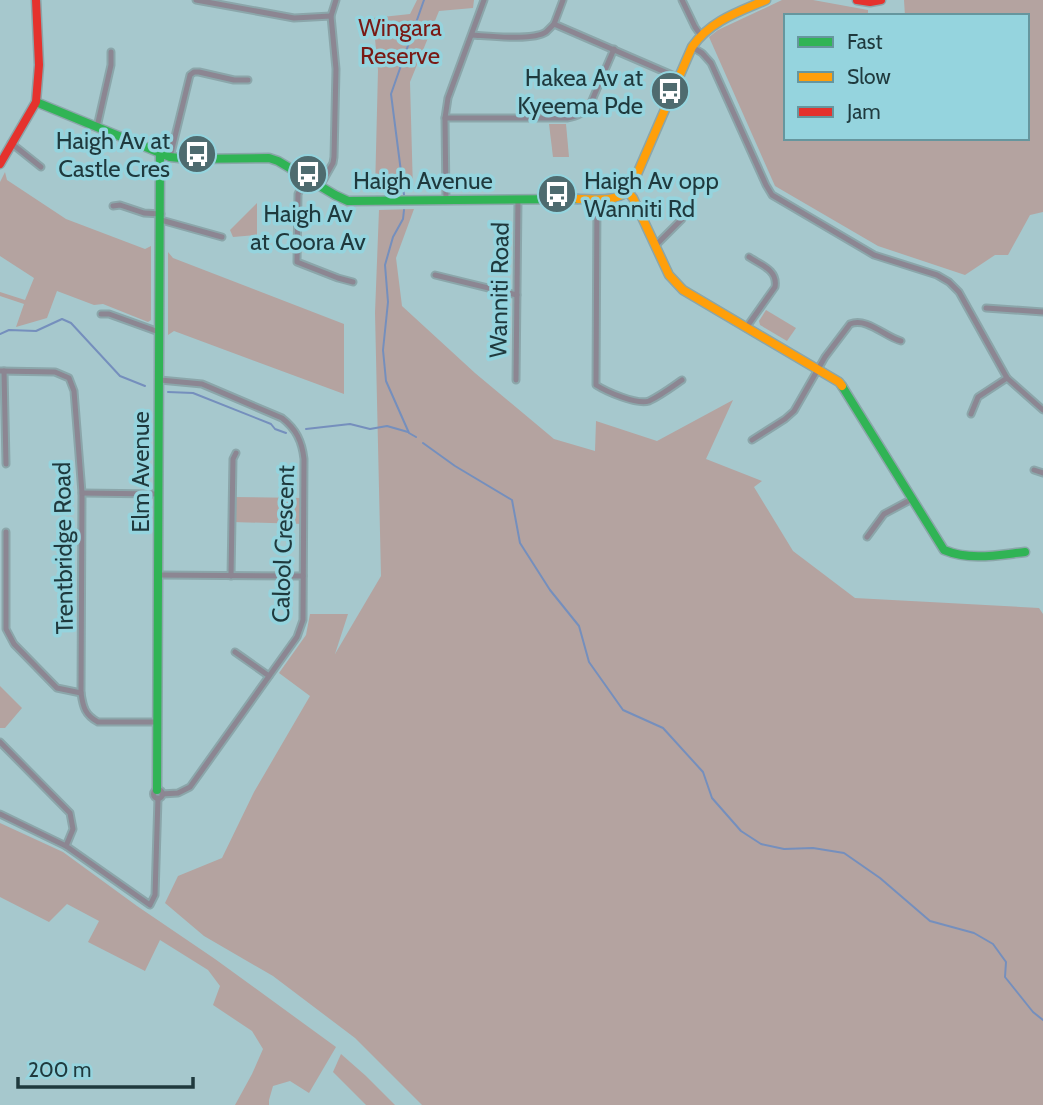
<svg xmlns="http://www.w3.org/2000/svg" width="1043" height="1105" font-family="Cabin,sans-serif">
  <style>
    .green { fill: #b4a3a0 }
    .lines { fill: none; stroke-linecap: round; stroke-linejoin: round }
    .stream { stroke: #758fbd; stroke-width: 2 }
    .street-casing { stroke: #8ba6aa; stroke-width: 9 }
    .fast-casing { stroke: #8ba6aa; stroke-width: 11 }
    .slow-casing { stroke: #8ba6aa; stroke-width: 11 }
    .jam-casing { stroke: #8ba6aa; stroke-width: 11 }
    .street { stroke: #8c8692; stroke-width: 5 }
    .fast { stroke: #30b455; stroke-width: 8 }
    .slow { stroke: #ff9f0a; stroke-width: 8 }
    .jam { stroke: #e5322d; stroke-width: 8 }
    .labels { text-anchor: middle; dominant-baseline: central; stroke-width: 7; stroke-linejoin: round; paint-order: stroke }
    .park-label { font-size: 24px; fill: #791914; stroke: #95d4de }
    .poi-label { font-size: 24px; fill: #1f393d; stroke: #95d4de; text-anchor: end }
    .street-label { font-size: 24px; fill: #1f393d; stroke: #95d4de }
  </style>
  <rect width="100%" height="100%" fill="#a6c8cd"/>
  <g class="green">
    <polygon points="417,0 474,0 473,8 439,11 410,82 413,191 375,191 378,70 373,18 410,14"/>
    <polygon points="782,0 813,0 868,10 868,16 786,16 786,138 1027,138 1027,16 905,16 904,0 1043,0 1043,212 1030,215 1008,255 995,255 965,275 878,246 775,186 709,37 718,30"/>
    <polygon points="549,124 566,124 569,157 553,157"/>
    <polygon points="5,172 7,180 66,219 145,249 151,246 151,320 148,322 103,304 94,305 57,291 47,318 16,327 24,304 0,296 0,292 25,300 34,278 0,256 0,182"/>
    <polygon points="257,203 257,235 233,237 230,230"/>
    <polygon points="414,209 396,258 402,306 475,373 554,439 595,451 596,421 657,441 733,400 706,459 762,481 754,487 793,551 855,598 1039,608 1043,614 1043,1105 422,1105 355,1038 273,976 204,936 165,903 178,876 222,858 254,792 310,696 279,673 306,635 310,614 348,614 335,654 381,576 375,313 379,210"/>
    <polygon points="168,252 173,258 344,324 344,394 174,331 168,335"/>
    <polygon points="766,310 796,328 787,341 760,325 759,321"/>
    <polygon points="232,497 304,498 304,524 232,522"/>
    <polygon points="0,686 22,708 5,728 0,728"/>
    <polygon points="0,823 63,852 137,906 215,959 336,1047 309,1093 290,1081 273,1086 269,1100 269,1105 235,1105 252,1074 263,1049 252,1031 213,1005 220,986 208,970 160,940 145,971 88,942 99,921 67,904 49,922 0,897"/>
    <polygon points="341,1054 366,1076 395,1105 366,1105 333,1072"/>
  </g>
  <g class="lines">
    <g class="stream">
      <polyline points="404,195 391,94 424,0"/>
      <polyline points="404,210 403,219 393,237 385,265 388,302 383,350 386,381 409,433 416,437"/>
      <polyline points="0,334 9,330 36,331 62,319 71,323 120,376 145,386"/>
      <polyline points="168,392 193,393 271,424 275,429 286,433"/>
      <polyline points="306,429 350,424 370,429 387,426 408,432"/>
      <polyline points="423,443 455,466 512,500 520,543 550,590 579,626 589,662 623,710 663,728 703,772 712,798 741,831 761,844 784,849 813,848 844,853 880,878 930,921 974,933 993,944 1006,962 1005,977 1033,1012 1043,1020"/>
    </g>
    <g class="street-casing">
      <g id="street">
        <polyline points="196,0 294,18 331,16"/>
        <polyline points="682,0 695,27 700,34"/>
        <polyline points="554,24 563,0"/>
        <path d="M472,35c17,1 61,6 74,-3 2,-2 6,-6 8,-8l125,54"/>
        <polyline points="692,47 702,53 711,63 766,185 772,195 874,255 937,275 949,282 959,292 1007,378 1043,410"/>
        <path d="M445,118h122c11,-2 16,-5 23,-13l24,-56"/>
        <polyline points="97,127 111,65 111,52"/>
        <polyline points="11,143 41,167"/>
        <polyline points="170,157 190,75 194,72 199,72 234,80 248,80"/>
        <polyline points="306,178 298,194 297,262 338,278 353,282"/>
        <polyline points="320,186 333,163 334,157 336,69 331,16 336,0"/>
        <path d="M597,199l-1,186c11,7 41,20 53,16 11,-5 23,-14 33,-21"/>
        <polyline points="446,200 445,118 448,98 484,0"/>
        <polyline points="113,206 120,205 144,213 161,214"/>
        <polyline points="161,220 222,237"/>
        <polyline points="656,245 682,219 685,211"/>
        <polyline points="435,275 517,295"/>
        <polyline points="986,308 1043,312"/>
        <polyline points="101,314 109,314 159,332"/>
        <path d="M746,328l29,-41c3,-17 -14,-22 -26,-30"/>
        <path d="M0,371l55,1 14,6 5,13 8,102 -1,200c2,14 4,22 17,29h59"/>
        <polyline points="4,371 6,464"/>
        <path d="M160,380l42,4 80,34c14,11 20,23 22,41l-1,161 -6,17 -107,150 -12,6 -16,1"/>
        <polyline points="516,380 518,199"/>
        <polyline points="971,414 978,397 1007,378"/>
        <path d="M752,440l33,-21 9,-8 31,-54 25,-33c17,-7 35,13 51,17"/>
        <polyline points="1034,470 1043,473"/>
        <polyline points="82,493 158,494"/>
        <polyline points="6,532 6,629 14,644 57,688 81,693"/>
        <polyline points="867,537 884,514 912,499"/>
        <polyline points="158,575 303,576"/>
        <polyline points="231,576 233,459 236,453"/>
        <polyline points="235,652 269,676"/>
        <polyline points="0,742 70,813 73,829 66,846"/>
        <circle cx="158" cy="794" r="4.5"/>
        <polyline points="0,814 66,846 150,905 155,895 158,798"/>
      </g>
    </g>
    <g class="fast-casing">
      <g id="fast">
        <polyline points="36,102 170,157 189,159 269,158 278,161 335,195 348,201 578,199"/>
        <path d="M842,386l102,164c26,11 54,5 81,2"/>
        <polyline points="157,790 160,154"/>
      </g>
    </g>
    <g class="slow-casing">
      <g id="slow">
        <polyline points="628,192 633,198 669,275 683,290 839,382 842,386"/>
        <path d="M578,199c19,0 40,4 53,-11l61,-141c18,-26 46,-35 74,-47"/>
      </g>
    </g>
    <g class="jam-casing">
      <g id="jam">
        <polyline points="857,0 870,2 881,0"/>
        <polyline points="0,164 36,102 39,65 36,0"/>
      </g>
    </g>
    <use href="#street" class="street"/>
    <use href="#fast" class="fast"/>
    <use href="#slow" class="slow"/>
    <use href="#jam" class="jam"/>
  </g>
  <defs>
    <g id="bus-disc" transform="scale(2.0125)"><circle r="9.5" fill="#4e6b6f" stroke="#95d4de"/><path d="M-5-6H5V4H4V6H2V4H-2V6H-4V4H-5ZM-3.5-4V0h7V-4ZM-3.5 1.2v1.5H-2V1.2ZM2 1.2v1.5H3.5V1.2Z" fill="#fff"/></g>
  </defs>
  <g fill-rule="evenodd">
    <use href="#bus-disc" x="670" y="91"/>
    <use href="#bus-disc" x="197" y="154"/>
    <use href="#bus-disc" x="308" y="174"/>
    <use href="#bus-disc" x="557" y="194"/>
  </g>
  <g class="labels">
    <g class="park-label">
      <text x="400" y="27">Wingara<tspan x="400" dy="28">Reserve</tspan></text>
    </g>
    <g class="poi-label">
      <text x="643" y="77">Hakea Av at<tspan x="643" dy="28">Kyeema Pde</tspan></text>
      <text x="170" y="140">Haigh Av at<tspan x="170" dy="28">Castle Cres</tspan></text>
      <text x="584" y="180" text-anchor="start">Haigh Av opp<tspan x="584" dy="28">Wanniti Rd</tspan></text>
      <text x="308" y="213" text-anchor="middle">Haigh Av<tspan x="308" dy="28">at Coora Av</tspan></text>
    </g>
    <g class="street-label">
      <text x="423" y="180">Haigh Avenue</text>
      <text transform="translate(499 290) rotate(-89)">Wanniti Road</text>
      <text transform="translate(140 472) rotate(-90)">Elm Avenue</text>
      <text transform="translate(283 544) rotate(-88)">Calool Crescent</text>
      <text transform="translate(63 548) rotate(-91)">Trentbridge Road</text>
    </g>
  </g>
  <rect x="784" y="14" width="245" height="126" fill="#95d4de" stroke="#66969e" stroke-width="2"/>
  <rect x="798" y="37" width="35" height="10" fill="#30b455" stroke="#66969e" stroke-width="2"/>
  <text x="847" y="49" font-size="21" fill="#1f393d">Fast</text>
  <rect x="798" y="72" width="35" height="10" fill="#ff9f0a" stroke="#66969e" stroke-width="2"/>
  <text x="847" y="84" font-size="21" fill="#1f393d">Slow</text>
  <rect x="798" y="107" width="35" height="10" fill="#e5322d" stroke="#66969e" stroke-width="2"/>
  <text x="847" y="119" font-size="21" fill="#1f393d">Jam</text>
  <path d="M18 1077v10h175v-10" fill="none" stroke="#1f393d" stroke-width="3.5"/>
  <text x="28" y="1077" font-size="21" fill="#1f393d" stroke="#95d4de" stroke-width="5" paint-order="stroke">200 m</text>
</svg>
